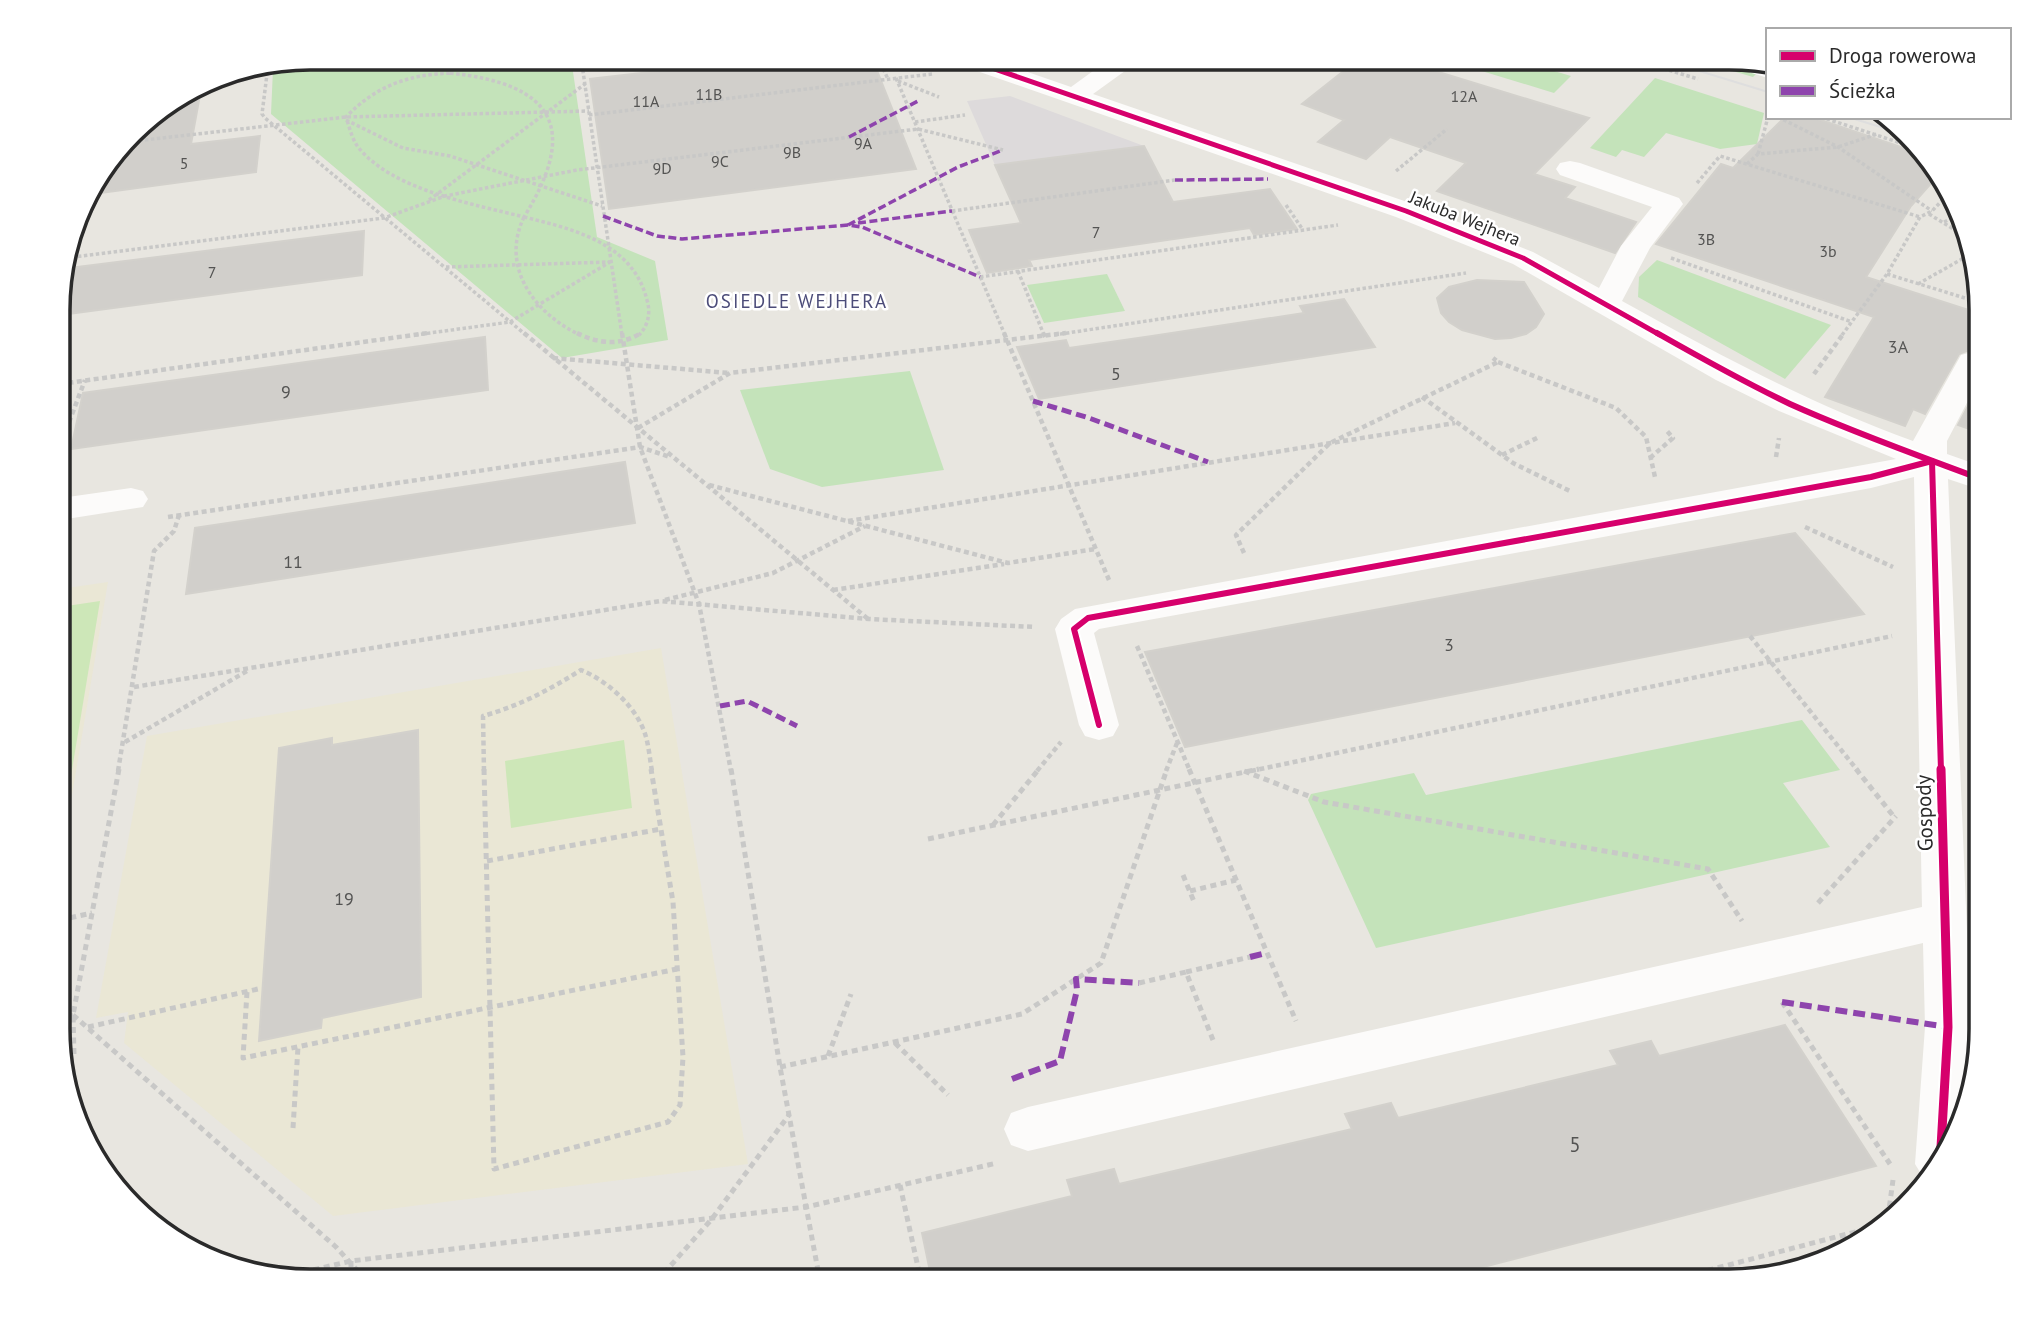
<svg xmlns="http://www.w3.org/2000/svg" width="2039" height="1339" font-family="'PT Sans',sans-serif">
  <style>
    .industrial { fill: #dddadb }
    .education { fill: #eae7d5 }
    .green { fill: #c4e3ba }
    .pitch { fill: #cde7b8 }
    .building { fill: #d1cfcb; stroke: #d3d1cc; stroke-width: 2 }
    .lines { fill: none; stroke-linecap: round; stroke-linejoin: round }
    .path-far2 { stroke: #c8c8c7; stroke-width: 3.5; stroke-dasharray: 3.5 2.5; stroke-linecap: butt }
    .path-far1 { stroke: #c8c8c7; stroke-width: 4.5; stroke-dasharray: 5 3.5; stroke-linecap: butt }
    .path { stroke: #c8c8c7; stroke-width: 5; stroke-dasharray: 6 4.5; stroke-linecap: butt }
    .minor { fill: #fcfbfa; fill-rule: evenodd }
    .tram { stroke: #dedede; stroke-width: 2 }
    .quiet-far2 { stroke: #8e44ad; stroke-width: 3.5; stroke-dasharray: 8 3.5; stroke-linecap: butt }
    .quiet-far1 { stroke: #8e44ad; stroke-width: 5; stroke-dasharray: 10 5; stroke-linecap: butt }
    .quiet { stroke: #8e44ad; stroke-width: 6; stroke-dasharray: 12 6; stroke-linecap: butt }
    .cycleway-far2-casing { stroke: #fff; stroke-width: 9 }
    .cycleway-far1-casing { stroke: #fff; stroke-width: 10 }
    .cycleway-casing { stroke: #fff; stroke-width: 13 }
    .cycleway-far2 { stroke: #d6006c; stroke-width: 5 }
    .cycleway-far1 { stroke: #d6006c; stroke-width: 6 }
    .cycleway { stroke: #d6006c; stroke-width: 9 }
    .labels { text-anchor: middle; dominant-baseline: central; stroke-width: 5; stroke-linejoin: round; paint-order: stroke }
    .far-number-label { font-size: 16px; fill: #545453 }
    .far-street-label { font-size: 18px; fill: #2a2a2a; stroke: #fff }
    .number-label { font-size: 18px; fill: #545453 }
    .far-neighbourhood-label { font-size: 19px; letter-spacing: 2px; fill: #4c4c79; stroke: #fff }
    .street-label { font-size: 21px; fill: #2a2a2a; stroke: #fff }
    .near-number-label { font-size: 21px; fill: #545453 }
    .rim { fill: none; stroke: #2a2a2a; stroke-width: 3.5 }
  </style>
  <rect width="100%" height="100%" fill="#e8e6e0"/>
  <polygon class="industrial" points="1010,96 1144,146 1152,162 1002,181 967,101"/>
  <g class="education">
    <polygon points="108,582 60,866 60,589"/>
    <polygon points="661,648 748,1164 333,1216 124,1043 128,1012 96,1018 147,736"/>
  </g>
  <g class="green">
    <polygon points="375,58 571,58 597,237 655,261 668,340 562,358 271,114 273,69"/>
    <polygon points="1439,58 1511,58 1571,76 1554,93"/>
    <polygon points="1641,58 1706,58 1757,73 1753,77 1692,59 1680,70"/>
    <polygon points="1655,78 1764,113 1757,144 1720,149 1666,133 1644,157 1622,150 1616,157 1590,148"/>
    <polygon points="1657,260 1831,325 1785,379 1638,297 1639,277"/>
    <polygon points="1107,274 1125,311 1044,323 1027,285"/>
    <polygon points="910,371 944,470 822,487 770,469 740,390"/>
    <polygon points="1802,720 1840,770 1783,783 1830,847 1376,948 1308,800 1311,794 1414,773 1426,795"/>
    <polygon points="1835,1248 1844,1251 1745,1281 1719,1281"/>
  </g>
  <g class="pitch">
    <polygon points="100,601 60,842 60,607"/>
    <polygon points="624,740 632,808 511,828 505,761"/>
  </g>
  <g class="building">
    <polygon points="773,58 872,58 916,169 609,209 590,79"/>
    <polygon points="1360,58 1393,58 1589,118 1534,174 1575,187 1565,198 1636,222 1615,253 1437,191 1466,163 1390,137 1366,159 1318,142 1344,120 1302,104"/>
    <polygon points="202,84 191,144 260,136 256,172 86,195 143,121"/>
    <polygon points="1785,117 1812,117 1919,153 1929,164 1924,172 1935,179 1911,206 1866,277 1981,314 1981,352 1971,349 1959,354 1925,414 1913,409 1905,426 1825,397 1874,317 1656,244 1721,164 1733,168"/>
    <polygon points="1144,146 1173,202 1270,189 1297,229 1254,235 1250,228 1029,260 1032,266 987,273 969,230 1021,223 995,165"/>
    <polygon points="364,231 362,275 60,315 62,269"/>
    <polygon points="1477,280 1524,282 1544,314 1536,327 1526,334 1511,338 1495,339 1462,330 1449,322 1441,313 1437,298 1449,287"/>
    <polygon points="1344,299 1375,347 1039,399 1017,347 1066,340 1069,348 1152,336 1304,313 1300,306"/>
    <polygon points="485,337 488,390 71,449 83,393"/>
    <polygon points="1981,382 1981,433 1958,425"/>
    <polygon points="625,462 635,523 186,594 195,528"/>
    <polygon points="1795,533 1864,614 1185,747 1145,652"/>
    <polygon points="418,730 421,997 322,1018 321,1028 259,1041 279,748 332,738 332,745"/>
    <polygon points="1785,1025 1876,1166 1429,1281 932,1281 922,1233 1072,1196 1067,1180 1114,1169 1119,1184 1352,1129 1345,1114 1391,1103 1398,1118 1618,1065 1610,1051 1651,1041 1659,1056"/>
  </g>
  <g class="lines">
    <g class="path-far2">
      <polyline points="581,58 622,335"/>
      <polyline points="878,58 888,79"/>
      <polyline points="1629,58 1698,79"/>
      <polyline points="268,66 262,114 265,118 526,335"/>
      <path d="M450,73c103,11 130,54 74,144 -51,-13 -132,-27 -166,-70 -6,-8 -9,-21 -12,-30 30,-31 61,-42 104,-44z"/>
      <polyline points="896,78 1005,335"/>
      <polyline points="898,81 939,97"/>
      <polyline points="589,115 932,74"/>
      <polyline points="1778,117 1838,147 1932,211"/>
      <polyline points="1821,117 1913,147"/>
      <polyline points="346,120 403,148 450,156 602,206"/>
      <polyline points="915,122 965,115"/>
      <polyline points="127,142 346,117 589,111"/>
      <polyline points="1758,154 1768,117"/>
      <polyline points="1747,164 1758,154 1838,147 1877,134"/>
      <polyline points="1396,171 1447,129"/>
      <polyline points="1697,183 1720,156 1920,217"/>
      <polyline points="429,200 585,84"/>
      <polyline points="1286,205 1303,230"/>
      <polyline points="952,211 1175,180"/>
      <polyline points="1929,214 1963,235"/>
      <path d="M524,217c49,12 109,26 123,83 4,13 1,26 -8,35"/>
      <path d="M524,217c-24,50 10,96 56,118"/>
      <polyline points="1944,222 1957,216"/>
      <polyline points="66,258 384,218 445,196 577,170 918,129 1003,150"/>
      <polyline points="1671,258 1852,322"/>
      <polyline points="446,267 609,262"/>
      <polyline points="1018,271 1044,335"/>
      <polyline points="1887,274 1981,303"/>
      <polyline points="980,277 1338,225"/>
      <polyline points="1918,284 1969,255"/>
      <polyline points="415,335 510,322 610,262"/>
      <polyline points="1054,335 1466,273"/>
      <polyline points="1842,335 1887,274 1920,217 1932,211 1950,192"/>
    </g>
    <g class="path-far1">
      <polyline points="524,333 868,619"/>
      <path d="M577,333c22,11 43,13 64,0"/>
      <polyline points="622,333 640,447 699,604 731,771"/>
      <polyline points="1004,333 1109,580"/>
      <polyline points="1043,333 1045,337"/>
      <polyline points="553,358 729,373"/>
      <polyline points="1498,362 1616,408 1646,437 1655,477"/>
      <polyline points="1814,374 1844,333"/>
      <polyline points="60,384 428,333"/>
      <polyline points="1422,397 1513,463 1572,492"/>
      <polyline points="638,428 730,373 1066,333"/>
      <polyline points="60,446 85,380"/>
      <polyline points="1502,455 1539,437"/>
      <polyline points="1776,457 1779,438"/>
      <polyline points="1650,458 1673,438 1666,430"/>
      <polyline points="709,485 1008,563 1095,549"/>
      <polyline points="168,517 640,447 670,457"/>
      <polyline points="848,521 1455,423"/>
      <polyline points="1805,527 1893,567"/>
      <polyline points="1244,553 1236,535 1330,443 1498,362 1493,358"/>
      <polyline points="833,590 1004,564"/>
      <polyline points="665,600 773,573 865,526"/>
      <polyline points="1750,636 1858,771"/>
      <polyline points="1137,646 1190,771"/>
      <polyline points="134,687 660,601 869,619 1035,627"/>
      <polyline points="125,742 247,671"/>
      <polyline points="118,771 154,551 174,531 179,515"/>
      <path d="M484,771l-1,-55c36,-10 66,-26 98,-46 27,11 57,38 65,67 3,11 4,23 6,34"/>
      <polyline points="1037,771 1061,742"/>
      <polyline points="1166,771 1177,743"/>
      <polyline points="1251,771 1892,636"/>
    </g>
    <g class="path">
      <polyline points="484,769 494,1169 668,1122 680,1105 683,1057 673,902 651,769"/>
      <polyline points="731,769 780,1067 820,1281"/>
      <polyline points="1189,769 1296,1021"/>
      <polyline points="1856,769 1895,818"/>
      <polyline points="1244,771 1324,802 1708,869 1742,921"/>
      <polyline points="993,825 1039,769"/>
      <polyline points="928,839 1259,769"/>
      <polyline points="487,861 661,829"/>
      <polyline points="1183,875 1195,904"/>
      <polyline points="1190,891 1236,880"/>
      <polyline points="1818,903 1896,816"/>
      <polyline points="60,920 92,913"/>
      <polyline points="1186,972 1250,957"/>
      <polyline points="1139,983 1186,972 1213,1040"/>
      <polyline points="247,992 243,1058 677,969"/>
      <polyline points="1782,1002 1890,1164"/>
      <polyline points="73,1015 336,1247 367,1281"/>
      <polyline points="60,1018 73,1015"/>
      <polyline points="88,1027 258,989"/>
      <polyline points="895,1043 948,1095"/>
      <polyline points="74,1054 73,1015 119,769"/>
      <polyline points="828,1056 851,994"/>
      <polyline points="780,1067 1022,1014 1101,963 1167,769"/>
      <polyline points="293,1128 298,1047"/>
      <polyline points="900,1185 921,1281"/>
      <polyline points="1888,1217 1893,1180"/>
      <polyline points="351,1261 351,1281"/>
      <polyline points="283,1277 351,1261 806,1207 997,1163"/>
      <polyline points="657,1281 711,1220 789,1115"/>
      <polyline points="1667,1281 1878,1226"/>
    </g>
    <g class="minor">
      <path d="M950,58h37l84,29 40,-29h28l-3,5 -43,31 323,111 117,47 66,36 22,-42 31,-39 -92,-32 -4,-6 4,-6 10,-2 10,2 99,35 4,6 -33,44 -28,53c97,54 187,102 291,140l48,-86 11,-3 9,3v21l-34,65v13l34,12v24l-33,-11 23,548 -2,54 -30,89 -13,12 -11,-18 10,-137 -2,-84 -895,208 -17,-6 -7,-16 7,-16 17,-6 894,-200 -8,-430 -43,11 -772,141 -5,4 25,92 -6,11 -14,4 -14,-4 -6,-11 -24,-96 6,-10 14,-10 821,-150 -117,-48 -63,-31 -203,-116 -117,-47 -442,-154z"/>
      <polygon points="1715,58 1768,64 1768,78 1719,63"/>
      <polygon points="131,488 143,491 148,499 143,507 60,520 60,494 68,497"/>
    </g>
    <g class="tram">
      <polyline points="1657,58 1768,92"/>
      <polyline points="1848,117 1900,133"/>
    </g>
    <g class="quiet-far2">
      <polyline points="849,137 920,100"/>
      <polyline points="1175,180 1268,179"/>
      <polyline points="603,216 657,236 682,239 848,225 862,227 980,277"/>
      <polyline points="858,223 952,211"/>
      <polyline points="848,225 958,167 1003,150"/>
    </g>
    <g class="quiet-far1">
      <polyline points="1033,401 1089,418 1208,462"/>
      <polyline points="720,706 747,701 797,726"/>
    </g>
    <g class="quiet">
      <polyline points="1250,957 1266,953"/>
      <polyline points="1782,1002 1948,1027"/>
      <polyline points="1012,1079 1060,1061 1077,990 1076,979 1139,983"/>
    </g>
    <g class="cycleway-far2-casing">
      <polyline id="cycleway-far2" points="963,58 1406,211 1523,258 1660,335"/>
    </g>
    <g class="cycleway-far1-casing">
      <g id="cycleway-far1">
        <path d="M1657,333c44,25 87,49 133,71 62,28 127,51 191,75"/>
        <polyline points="1099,725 1074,629 1088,618 1871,477 1932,461 1941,771"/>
      </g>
    </g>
    <g class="cycleway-casing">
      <polyline id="cycleway" points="1940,1164 1948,1027 1941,769"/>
    </g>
    <use href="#cycleway-far2" class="cycleway-far2"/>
    <use href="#cycleway-far1" class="cycleway-far1"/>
    <use href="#cycleway" class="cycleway"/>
  </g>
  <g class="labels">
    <g class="far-number-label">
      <text x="709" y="94">11B</text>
      <text x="1464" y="96">12A</text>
      <text x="646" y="101">11A</text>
      <text x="863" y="143">9A</text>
      <text x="792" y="152">9B</text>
      <text x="720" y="161">9C</text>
      <text x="184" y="163">5</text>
      <text x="662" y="168">9D</text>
      <text x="1096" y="232">7</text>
      <text x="1706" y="239">3B</text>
      <text x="1828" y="251">3b</text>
      <text x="212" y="272">7</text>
    </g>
    <g class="far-street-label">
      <text transform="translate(1465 218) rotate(22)">Jakuba Wejhera</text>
    </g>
    <g class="number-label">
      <text x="1898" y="346">3A</text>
      <text x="1116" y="373">5</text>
      <text x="286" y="391">9</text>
      <text x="293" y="561">11</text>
      <text x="1449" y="644">3</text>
      <text x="344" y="898">19</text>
    </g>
    <g class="far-neighbourhood-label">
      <text x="797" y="301">OSIEDLE WEJHERA</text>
    </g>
    <g class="street-label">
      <text transform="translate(1924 813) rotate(-92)">Gospody</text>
    </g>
    <g class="near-number-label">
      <text x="1575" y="1144">5</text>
    </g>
  </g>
  <path d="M0 0H2039V1339H0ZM310 70H1729A240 240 0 0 1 1969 310V1029A240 240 0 0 1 1729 1269H310A240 240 0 0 1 70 1029V310A240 240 0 0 1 310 70Z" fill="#fff" fill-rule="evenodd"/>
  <path class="rim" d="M310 70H1729A240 240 0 0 1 1969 310V1029A240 240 0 0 1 1729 1269H310A240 240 0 0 1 70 1029V310A240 240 0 0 1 310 70Z"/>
  <rect x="1766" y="28" width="245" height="91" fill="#ffffff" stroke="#aaaaaa" stroke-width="2"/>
  <rect x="1780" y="51" width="35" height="10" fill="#d6006c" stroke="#aaaaaa" stroke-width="2"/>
  <text x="1829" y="63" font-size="21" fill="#2a2a2a">Droga rowerowa</text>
  <rect x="1780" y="86" width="35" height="10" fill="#8e44ad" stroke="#aaaaaa" stroke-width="2"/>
  <text x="1829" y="98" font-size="21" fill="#2a2a2a">Ścieżka</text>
</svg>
